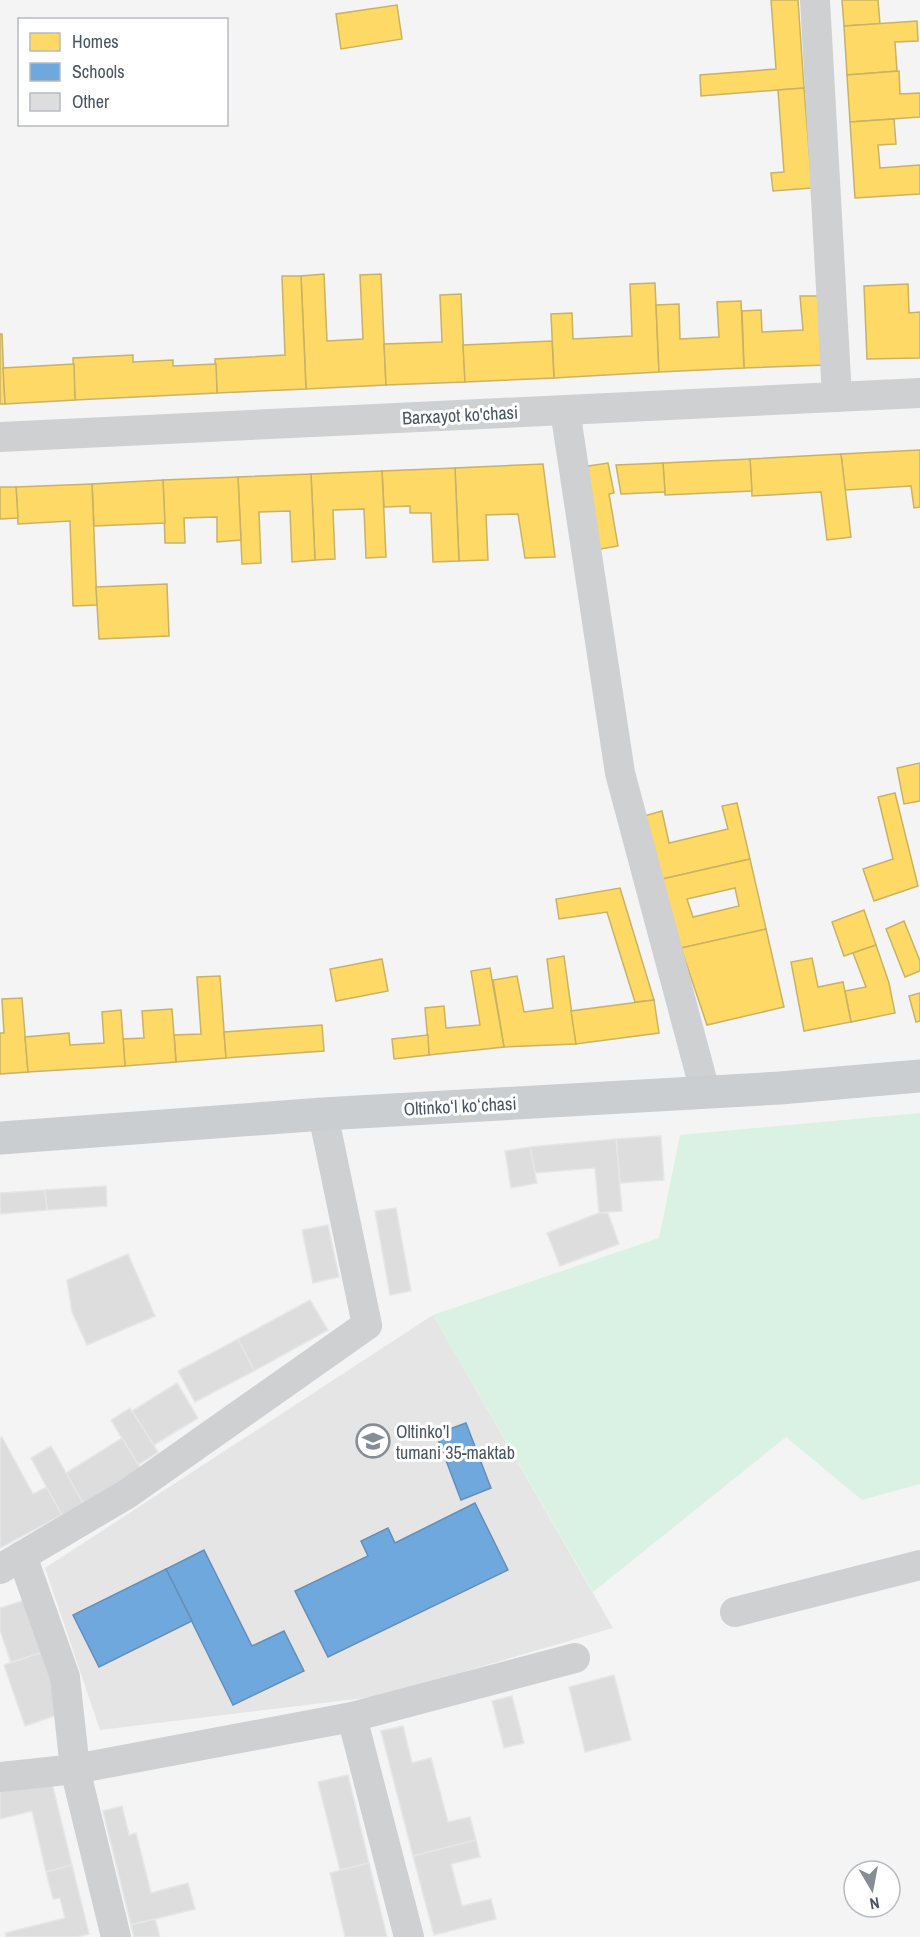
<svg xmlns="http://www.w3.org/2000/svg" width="920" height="1937" font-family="'Archivo Narrow',sans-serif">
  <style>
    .education { fill: #e6e5e6 }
    .green { fill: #d9f2e3 }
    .homes { fill: #ffd966; stroke: #c9b264; stroke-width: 1.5; fill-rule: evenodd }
    .schools { fill: #6fa8dc; stroke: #648fb7; stroke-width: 1.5 }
    .building { fill: #ddddde; stroke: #e5e6e7; stroke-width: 1.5 }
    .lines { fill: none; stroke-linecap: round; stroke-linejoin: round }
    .minor { stroke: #ced0d2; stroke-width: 30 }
    .major { stroke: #caced1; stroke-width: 33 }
    .labels { text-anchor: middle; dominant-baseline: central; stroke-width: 6; stroke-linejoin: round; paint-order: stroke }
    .street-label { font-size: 18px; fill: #4a5661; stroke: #fff }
    .poi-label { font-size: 18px; fill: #4a5661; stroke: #fff; text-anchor: start }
  </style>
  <rect width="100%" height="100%" fill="#f4f4f4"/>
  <polygon class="education" points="433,1315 613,1628 381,1696 100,1730 45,1568"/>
  <polygon class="green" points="920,1113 920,1484 862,1500 786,1437 593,1592 433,1315 659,1238 680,1135"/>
  <g class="homes">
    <polygon points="771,0 798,0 804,88 701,96 700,75 776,69"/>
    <polygon points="842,0 878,0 880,24 844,26"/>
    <polygon points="397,5 402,39 341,49 336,14"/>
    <polygon points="917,21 918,41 895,42 897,71 847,75 844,26"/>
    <polygon points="899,71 900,94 920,93 920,117 850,122 847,75"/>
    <polygon points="804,88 812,188 773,191 771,173 784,172 778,90"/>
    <polygon points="894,119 896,144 878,145 880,168 920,165 920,194 855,198 850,122"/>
    <polygon points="324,274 327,341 363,339 360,275 381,274 386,385 306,389 301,276"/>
    <polygon points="282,276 301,276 306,389 217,393 215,359 285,355"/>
    <polygon points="655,283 659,372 554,378 551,314 572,313 573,339 632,336 630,284"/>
    <polygon points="908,284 909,313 920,312 920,358 867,359 864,286"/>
    <polygon points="461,294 465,382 386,385 384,344 442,342 440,295"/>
    <polygon points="800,296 820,296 825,365 744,368 742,311 761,310 762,332 803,330"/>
    <polygon points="741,301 744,368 659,372 656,305 679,304 680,339 719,337 717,302"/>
    <polygon points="0,334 2,334 5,404 0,404"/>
    <polygon points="552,341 554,378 465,382 463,345"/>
    <polygon points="133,355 133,362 173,360 173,366 216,364 217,393 75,400 73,358"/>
    <polygon points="74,364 75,400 5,404 3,368"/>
    <polygon points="920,450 920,507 914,508 911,486 845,490 841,454"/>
    <polygon points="841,454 851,537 827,540 821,492 752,496 750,459"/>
    <polygon points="750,459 752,491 665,495 663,463"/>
    <polygon points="608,463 614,493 609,494 618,546 596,550 582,467"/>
    <polygon points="663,463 665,492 621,494 616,465"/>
    <polygon points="543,464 555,557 525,558 518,514 486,515 488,560 459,561 455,468"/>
    <polygon points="455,468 459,561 433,562 431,513 410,513 410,506 384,507 382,471"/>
    <polygon points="382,471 386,557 366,558 364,509 333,510 335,559 315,560 311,474"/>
    <polygon points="311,474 315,560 292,562 290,511 259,512 261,563 242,564 238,477"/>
    <polygon points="238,477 241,540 217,542 217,517 184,518 185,543 165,543 163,480"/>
    <polygon points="163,480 165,523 94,526 92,484"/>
    <polygon points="92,484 97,605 73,606 70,521 18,524 16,487"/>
    <polygon points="0,487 16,487 18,518 0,519"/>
    <polygon points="167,584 169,636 99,639 96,587"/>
    <polygon points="920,763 920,801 904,804 897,768"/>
    <polygon points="895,793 918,886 874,901 863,869 893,859 878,797"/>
    <polygon points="737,803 750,859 658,880 644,816 662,811 669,843 728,829 722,806"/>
    <path d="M750,859l16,70 -85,19 -23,-68zM735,888l4,18 -46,11 -6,-18z"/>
    <polygon points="620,888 654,1000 635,1002 607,912 559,919 556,899"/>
    <polygon points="864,910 876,945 844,956 832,922"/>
    <polygon points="904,921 920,961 920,971 905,977 886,929"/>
    <polygon points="766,929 784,1007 707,1025 681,948"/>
    <polygon points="876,945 889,983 895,1013 851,1022 845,991 866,987 853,953"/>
    <polygon points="564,956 576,1044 504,1047 493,980 517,976 524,1012 553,1008 547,959"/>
    <polygon points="812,958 818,987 843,982 851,1022 804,1031 791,962"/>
    <polygon points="382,959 388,991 336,1001 330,969"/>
    <polygon points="490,968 504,1047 429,1055 425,1008 444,1006 446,1028 480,1025 471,971"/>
    <polygon points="220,976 226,1058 176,1062 174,1035 201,1034 197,977"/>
    <polygon points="920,993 920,1021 916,1022 909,996"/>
    <polygon points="22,998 28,1072 0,1074 0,1033 4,1033 2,999"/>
    <polygon points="654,1000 659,1033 576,1044 571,1011"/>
    <polygon points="172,1009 176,1062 125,1066 123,1039 144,1038 142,1011"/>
    <polygon points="121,1010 125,1066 28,1072 25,1037 69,1033 70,1045 104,1043 102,1012"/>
    <polygon points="322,1025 324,1051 226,1058 224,1032"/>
    <polygon points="428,1035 429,1055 394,1059 392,1039"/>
  </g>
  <g class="schools">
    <polygon points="466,1423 491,1488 461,1500 436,1434"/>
    <polygon points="475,1503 508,1570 328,1657 295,1591 368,1556 361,1541 388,1528 395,1543"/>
    <polygon points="204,1550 252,1646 284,1631 304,1671 233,1705 166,1569"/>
    <polygon points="166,1569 192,1621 99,1667 73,1615"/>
  </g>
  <g class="building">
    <polygon points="661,1136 664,1180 620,1183 616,1139"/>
    <polygon points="616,1139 622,1211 599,1213 595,1168 535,1173 530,1147"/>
    <polygon points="530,1147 537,1183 511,1188 505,1151"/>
    <polygon points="106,1186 107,1206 47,1210 45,1190"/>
    <polygon points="45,1190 47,1210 0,1214 0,1193"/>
    <polygon points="396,1208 411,1291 390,1295 375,1211"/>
    <polygon points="599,1213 608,1213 619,1244 560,1266 547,1233"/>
    <polygon points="328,1225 339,1277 313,1283 302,1230"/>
    <polygon points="128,1254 155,1316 87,1345 72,1312 67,1280"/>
    <polygon points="310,1300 328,1330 254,1371 238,1339"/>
    <polygon points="238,1339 254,1371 195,1402 178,1371"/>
    <polygon points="177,1383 198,1418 154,1445 132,1411"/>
    <polygon points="130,1408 158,1452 138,1465 111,1420"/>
    <polygon points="2,1437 33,1494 47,1487 62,1515 0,1548 0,1438"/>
    <polygon points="122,1438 141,1469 83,1504 66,1473"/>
    <polygon points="51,1446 85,1507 64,1519 31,1458"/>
    <polygon points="25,1600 43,1652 11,1663 0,1630 0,1608"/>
    <polygon points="43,1652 63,1713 25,1726 4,1665"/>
    <polygon points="614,1675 631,1740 585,1752 569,1687"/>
    <polygon points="512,1696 524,1743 504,1748 492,1701"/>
    <polygon points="403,1726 412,1763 431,1758 448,1822 470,1817 476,1840 413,1856 381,1731"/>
    <polygon points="50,1775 72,1865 46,1872 32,1811 0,1819 0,1787"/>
    <polygon points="348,1775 369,1863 340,1870 318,1782"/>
    <polygon points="122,1806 129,1835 136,1833 151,1893 188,1883 195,1909 131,1925 103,1811"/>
    <polygon points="476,1840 480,1857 451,1864 462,1906 491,1899 496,1919 434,1935 413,1856"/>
    <polygon points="369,1863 387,1937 345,1937 330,1873"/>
    <polygon points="72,1865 89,1934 76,1937 6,1937 5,1933 65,1918 60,1898 53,1899 46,1872"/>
    <polygon points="155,1919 160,1937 134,1937 131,1925"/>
  </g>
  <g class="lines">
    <g class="minor">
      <polyline points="815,0 837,397"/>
      <polyline points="565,410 620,773 705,1091"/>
      <polyline points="0,437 920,393"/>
      <polyline points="22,1556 65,1677 75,1769 352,1717 575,1658"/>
      <polyline points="0,1569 127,1494 367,1325 323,1114"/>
      <polyline points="735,1612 920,1565"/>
      <polyline points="352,1717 409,1937"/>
      <polyline points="0,1777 75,1769 116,1937"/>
    </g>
    <polyline class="major" points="0,1138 323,1114 780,1088 920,1076"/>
  </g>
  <defs>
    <g id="school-ring" transform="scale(1.725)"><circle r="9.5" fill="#fff" stroke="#868d94" stroke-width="1.5"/><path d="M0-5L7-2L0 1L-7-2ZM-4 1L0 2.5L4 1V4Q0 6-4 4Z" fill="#868d94"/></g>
  </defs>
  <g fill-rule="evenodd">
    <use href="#school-ring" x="373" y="1441"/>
  </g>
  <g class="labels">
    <g class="street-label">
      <text transform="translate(460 415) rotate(-3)">Barxayot ko'chasi</text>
      <text transform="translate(460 1106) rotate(-3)">Oltinkoʻl koʻchasi</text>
    </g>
    <g class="poi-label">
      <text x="396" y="1431">Oltinko’l<tspan x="396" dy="21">tumani 35-maktab</tspan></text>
    </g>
  </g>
  <rect x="18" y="18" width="210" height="108" fill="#ffffff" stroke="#b7bbc0" stroke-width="1.5"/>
  <rect x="30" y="33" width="30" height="18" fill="#ffd966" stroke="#b7bbc0" stroke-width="1.5"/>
  <text x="72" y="48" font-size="18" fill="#4a5661">Homes</text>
  <rect x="30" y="63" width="30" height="18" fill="#6fa8dc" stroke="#b7bbc0" stroke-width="1.5"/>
  <text x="72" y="78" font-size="18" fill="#4a5661">Schools</text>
  <rect x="30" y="93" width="30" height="18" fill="#ddddde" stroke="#b7bbc0" stroke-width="1.5"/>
  <text x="72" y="108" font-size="18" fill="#4a5661">Other</text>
  <g transform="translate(872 1889) rotate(170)"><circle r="28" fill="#ffffff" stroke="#b7bbc0" stroke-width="1.5"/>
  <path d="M0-4.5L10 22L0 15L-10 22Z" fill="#868d94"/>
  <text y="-9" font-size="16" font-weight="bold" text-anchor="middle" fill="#4a5661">N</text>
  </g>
</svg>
